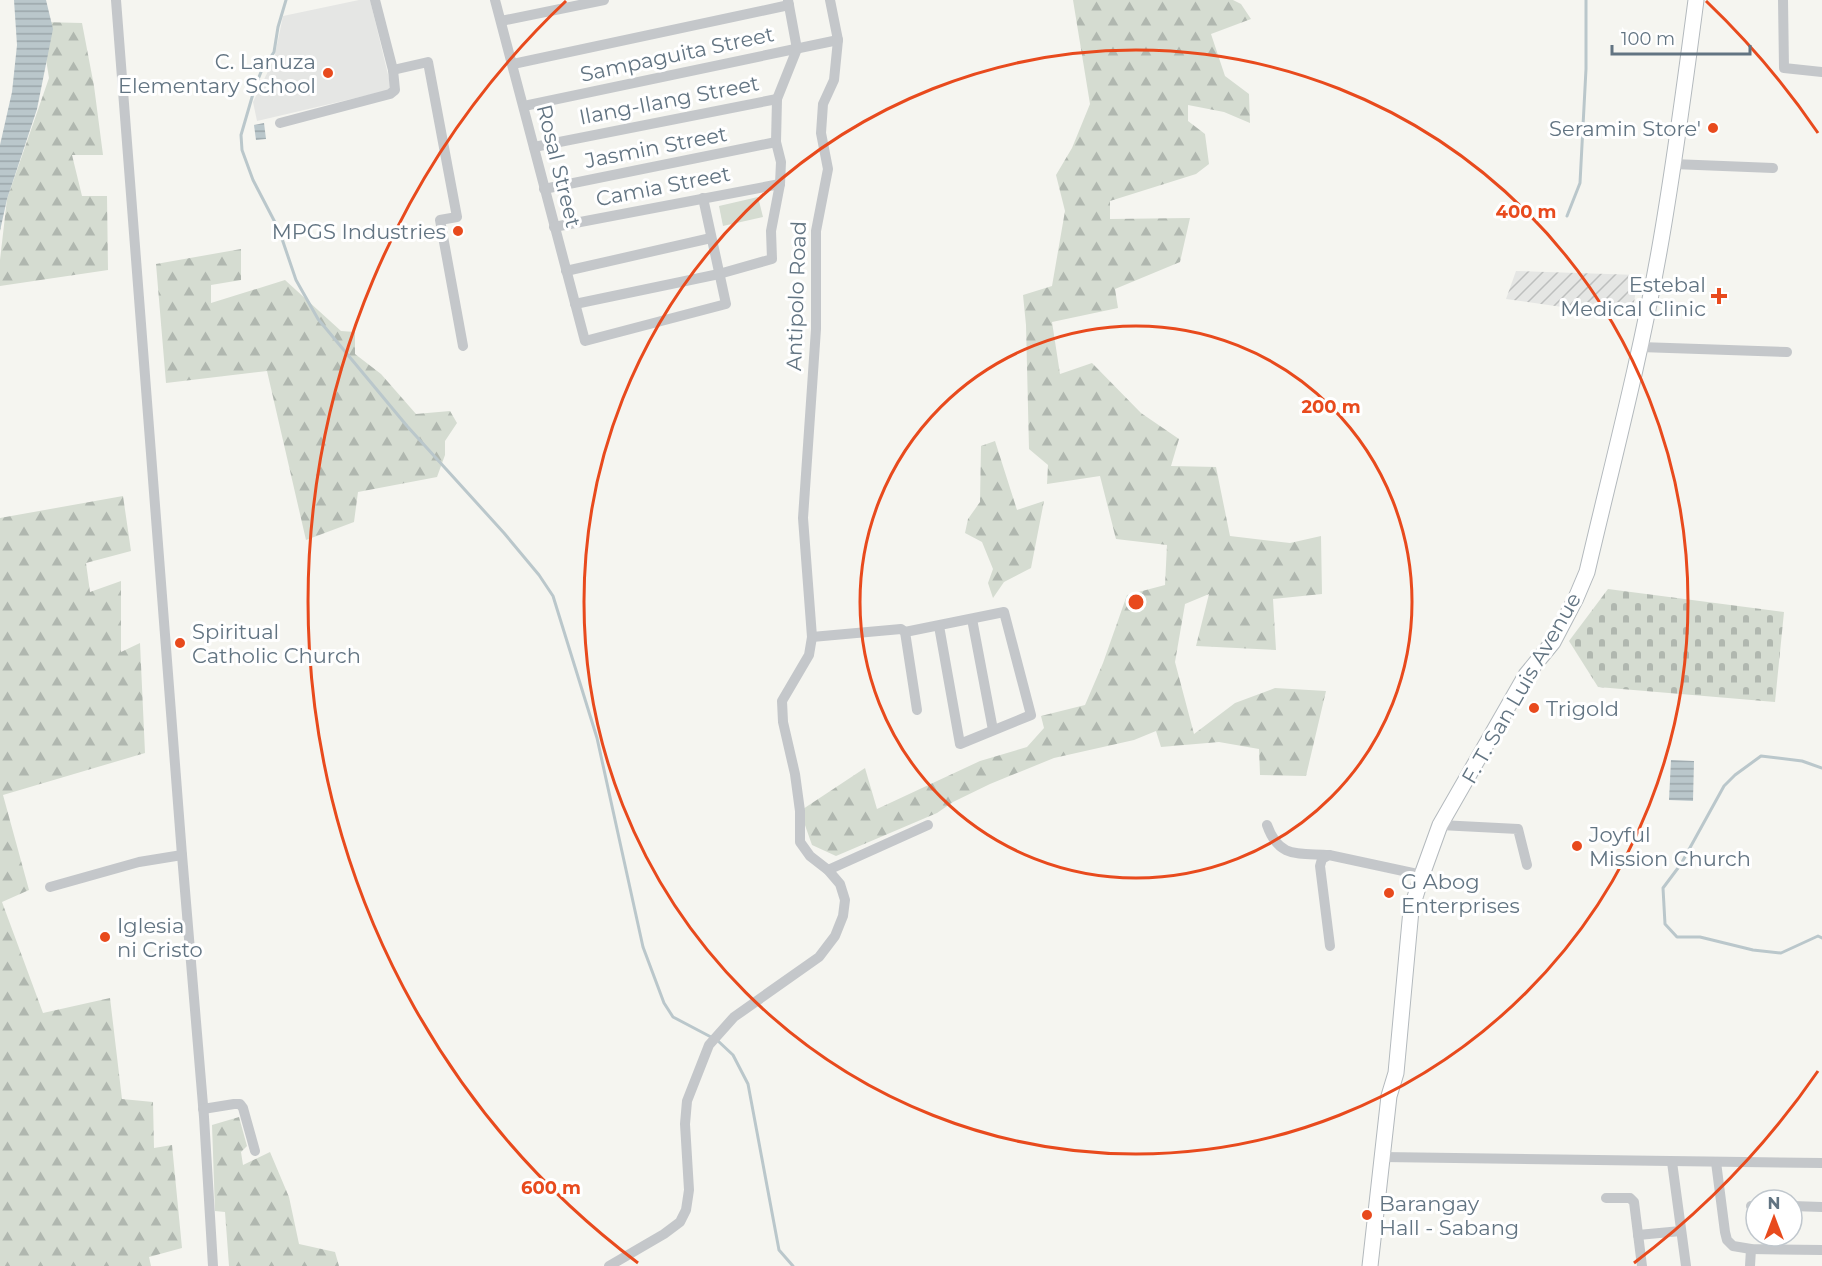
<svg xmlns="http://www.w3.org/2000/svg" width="1822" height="1266" font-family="Montserrat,sans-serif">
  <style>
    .built { fill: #e5e6e4 }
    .industrial { fill: url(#industrial-furrows) }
    .green { fill: #d5dcd1 }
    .forest { fill: url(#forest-firs) }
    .cemetery { fill: url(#cemetery-stones) }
    .water { fill: url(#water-rules) }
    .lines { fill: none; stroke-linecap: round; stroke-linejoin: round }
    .stream { stroke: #bac7cb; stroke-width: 3 }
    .secondary-casing { stroke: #b3b9bd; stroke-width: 17 }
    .minor { stroke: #c4c7ca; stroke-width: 10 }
    .secondary { stroke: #fff; stroke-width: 15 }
    .ring { fill: none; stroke: #e84a1d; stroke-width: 3 }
    .poi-dot { fill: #e84a1d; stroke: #fff; stroke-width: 2 }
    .labels { text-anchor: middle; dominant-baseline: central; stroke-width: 6; stroke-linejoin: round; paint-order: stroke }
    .street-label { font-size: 21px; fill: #627482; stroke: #fff }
    .poi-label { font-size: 21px; fill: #627482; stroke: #fff; text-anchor: start }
    .centre { fill: #e84a1d; stroke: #fff; stroke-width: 3 }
    .ring-label { font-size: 18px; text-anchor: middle; font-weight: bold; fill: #e84a1d; stroke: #fff; stroke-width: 6; stroke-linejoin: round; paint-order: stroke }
  </style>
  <defs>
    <pattern id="industrial-furrows" width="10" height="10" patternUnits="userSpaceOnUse" patternTransform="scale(1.5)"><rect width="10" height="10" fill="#e5e6e4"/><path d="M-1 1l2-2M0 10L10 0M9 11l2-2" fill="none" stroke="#bdbfbe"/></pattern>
    <pattern id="forest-firs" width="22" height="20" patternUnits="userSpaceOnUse" patternTransform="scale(1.5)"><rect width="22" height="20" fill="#d5dcd1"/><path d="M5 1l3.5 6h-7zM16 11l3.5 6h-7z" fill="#b0b7af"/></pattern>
    <pattern id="cemetery-stones" width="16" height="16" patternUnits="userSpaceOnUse" patternTransform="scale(1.5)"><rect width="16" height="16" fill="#d5dcd1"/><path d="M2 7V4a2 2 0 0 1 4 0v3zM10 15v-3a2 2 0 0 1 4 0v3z" fill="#b0b7af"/></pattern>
    <pattern id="water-rules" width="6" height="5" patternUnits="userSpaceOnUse" patternTransform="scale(1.5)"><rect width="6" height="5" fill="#bac7cb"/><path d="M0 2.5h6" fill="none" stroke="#9ba6aa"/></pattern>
  </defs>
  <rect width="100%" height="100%" fill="#f5f5f0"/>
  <polygon class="built" points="359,0 370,0 391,87 390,90 257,121 253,102 274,59 283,16"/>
  <polygon class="industrial" points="1516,271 1638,275 1632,317 1506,299"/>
  <polygon class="green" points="758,197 763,217 723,226 719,206"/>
  <g class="forest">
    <polygon points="1073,0 1233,0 1241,4 1251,19 1211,34 1225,76 1249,94 1250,123 1224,112 1188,105 1188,121 1205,134 1209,164 1196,174 1110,201 1110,219 1190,218 1180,262 1115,289 1118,308 1052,322 1060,374 1092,363 1141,413 1179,439 1171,466 1216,467 1230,536 1290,543 1321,536 1322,594 1273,599 1276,650 1196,646 1209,594 1185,604 1175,662 1194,734 1235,703 1275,688 1326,691 1306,776 1260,775 1259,749 1219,742 1161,747 1156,731 1134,740 1054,758 990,784 953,802 937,813 836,856 812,845 800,811 865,768 877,809 980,761 1027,747 1044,728 1041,716 1085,705 1103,663 1127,595 1165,585 1167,545 1116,539 1100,476 1047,484 1048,465 1029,449 1026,325 1023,295 1052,286 1065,211 1056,175 1072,148 1090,104"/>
    <polygon points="40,22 82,23 94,86 103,155 72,155 82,196 107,196 108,270 0,286 0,260 7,199 49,78"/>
    <polygon points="241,249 241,280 211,285 211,303 285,280 341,331 355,332 355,354 381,374 416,414 450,411 457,423 445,441 445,455 437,477 358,492 354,522 306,540 267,371 166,383 156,264"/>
    <polygon points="995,441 1017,510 1044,501 1031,568 1004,582 993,598 988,583 993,569 982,542 965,533 968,519 980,502 981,446"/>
    <polygon points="123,496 131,551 86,563 90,592 121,581 121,652 140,643 145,753 3,795 29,890 2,902 43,1013 110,998 122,1099 153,1102 154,1148 172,1145 182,1248 149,1257 151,1266 0,1266 0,518"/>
    <polygon points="239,1117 247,1146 241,1152 243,1165 270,1152 289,1197 299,1244 335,1252 339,1266 229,1266 225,1212 215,1211 212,1125"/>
  </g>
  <polygon class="cemetery" points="1608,589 1784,612 1775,702 1598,687 1569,641"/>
  <g class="water">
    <polygon points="14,0 46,0 53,29 37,109 7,199 0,231 0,145 12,92 17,45"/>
    <polygon points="264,123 266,139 256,140 254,125"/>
    <polygon points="1671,760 1694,761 1693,801 1669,800"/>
  </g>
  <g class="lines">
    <g class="stream">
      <polyline points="286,0 278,27 274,52 261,72 255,87 241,135 242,150 253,180 279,230 296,280 318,319 407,426 504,533 539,575 553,596 597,738 643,947 664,1003 673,1017 711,1037"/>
      <polyline points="1567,216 1580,183 1586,69 1586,0"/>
      <polyline points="1822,768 1802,761 1761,756 1735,775 1724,786 1681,864 1663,888 1665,924 1677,937 1700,937 1753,950 1781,953 1818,936 1822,938"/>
      <polyline points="717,1040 733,1055 748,1084 779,1250 793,1266"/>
    </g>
    <g class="secondary-casing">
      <path id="secondary" d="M1370,1266l19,-170 7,-23 15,-163 12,-38 17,-47 86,-150 27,-33 23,-44 11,-26c25,-107 53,-213 72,-320 15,-84 26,-168 37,-252"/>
    </g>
    <g class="minor">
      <polyline points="116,0 182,855 204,1117 213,1266"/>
      <polyline points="495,0 585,341 726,304 703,198"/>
      <polyline points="1783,0 1784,68 1822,72"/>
      <polyline points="501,21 604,0"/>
      <polyline points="513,64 789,5"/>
      <polyline points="393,70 428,62 457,217 440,220 463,346"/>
      <polyline points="524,106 838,40"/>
      <polyline points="280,123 390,94 395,90 393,70 375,0"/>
      <polyline points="534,147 777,99"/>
      <polyline points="1673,164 1773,168"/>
      <polyline points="544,189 776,142"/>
      <polyline points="554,227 780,184"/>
      <polyline points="566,271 711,238"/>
      <polyline points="575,304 719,274 772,259 771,231 780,184 781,162 776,142 777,99 797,49 788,0"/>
      <polyline points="1640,347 1787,352"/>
      <polyline points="972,619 993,730"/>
      <polyline points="905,632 1004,612 1031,715 960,744 939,626"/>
      <polyline points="812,637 901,629 905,632 917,710"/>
      <path d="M1267,825c12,34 31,28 62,30"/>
      <polyline points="1440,825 1518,829 1527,865"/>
      <polyline points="828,870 928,825"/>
      <polyline points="50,887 139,862 182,855"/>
      <polyline points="1330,946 1320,866 1322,859 1329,855 1422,875"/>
      <polyline points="203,1109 234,1104 240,1104 243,1108 255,1151"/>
      <polyline points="1383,1157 1822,1163"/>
      <polyline points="1672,1162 1686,1266"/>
      <polyline points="1716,1162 1725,1232 1727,1240 1733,1246 1751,1249 1822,1250"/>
      <polyline points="1606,1198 1630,1198 1634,1202 1642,1266"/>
      <polyline points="1751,1206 1756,1206"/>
      <polyline points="1792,1206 1822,1207"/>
      <polyline points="1638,1235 1681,1231"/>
      <polyline points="609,1266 664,1234 680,1222 686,1210 689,1190 685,1124 687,1101 709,1045 734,1017 819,957 835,936 843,916 845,900 840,884 828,870 810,856 800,842 800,811 795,774 783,722 782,701 809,655 812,637 803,518 816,329 816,231 828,169 821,133 823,104 834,80 838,40 830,0"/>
      <polyline points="1750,1266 1751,1249"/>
    </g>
    <use href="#secondary" class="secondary"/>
  </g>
  <g class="ring">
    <circle cx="1136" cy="602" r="276"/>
    <circle cx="1136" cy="602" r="552"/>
    <path d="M1818 1071A828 828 0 0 1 1634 1263M638 1263A828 828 0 0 1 566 1M1706 1A828 828 0 0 1 1818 133"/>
  </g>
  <g class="poi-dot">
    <circle cx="328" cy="73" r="6"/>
    <circle cx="1713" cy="128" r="6"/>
    <circle cx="458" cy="231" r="6"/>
    <path d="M1716 287h6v6h6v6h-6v6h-6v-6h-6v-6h6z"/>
    <circle cx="180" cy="643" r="6"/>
    <circle cx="1534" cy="708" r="6"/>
    <circle cx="1577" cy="846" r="6"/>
    <circle cx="1389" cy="893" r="6"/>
    <circle cx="105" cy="937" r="6"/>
    <circle cx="1367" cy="1215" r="6"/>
  </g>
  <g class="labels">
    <g class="street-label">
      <text transform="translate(677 54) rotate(-12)">Sampaguita Street</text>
      <text transform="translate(669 100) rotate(-11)">Ilang-Ilang Street</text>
      <text transform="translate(656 147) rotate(-11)">Jasmin Street</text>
      <text transform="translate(559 166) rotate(76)">Rosal Street</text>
      <text transform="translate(663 186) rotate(-11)">Camia Street</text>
      <text transform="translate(796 296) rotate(-88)">Antipolo Road</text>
      <text transform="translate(1521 688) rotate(-60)">F. T. San Luis Avenue</text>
    </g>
    <g class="poi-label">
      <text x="316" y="61" text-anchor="end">C. Lanuza<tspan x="316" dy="24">Elementary School</tspan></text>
      <text x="1701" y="128" text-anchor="end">Seramin Store'</text>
      <text x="446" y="231" text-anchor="end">MPGS Industries</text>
      <text x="1706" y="284" text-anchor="end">Estebal<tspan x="1706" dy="24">Medical Clinic</tspan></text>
      <text x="192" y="631">Spiritual<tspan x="192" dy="24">Catholic Church</tspan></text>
      <text x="1546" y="708">Trigold</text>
      <text x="1589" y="834">Joyful<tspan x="1589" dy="24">Mission Church</tspan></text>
      <text x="1401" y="881">G Abog<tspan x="1401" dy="24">Enterprises</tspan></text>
      <text x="117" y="925">Iglesia<tspan x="117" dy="24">ni Cristo</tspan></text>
      <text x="1379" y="1203">Barangay<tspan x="1379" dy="24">Hall - Sabang</tspan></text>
    </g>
  </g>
  <circle cx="1136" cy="602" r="9" class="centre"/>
  <g class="ring-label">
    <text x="1526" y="218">400 m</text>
    <text x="1331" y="413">200 m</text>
    <text x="551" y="1194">600 m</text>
  </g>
  <g transform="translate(1774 1218)"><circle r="28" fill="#ffffff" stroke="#c0c7cd" stroke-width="1.5"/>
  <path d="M0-4.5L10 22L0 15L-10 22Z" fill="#e84a1d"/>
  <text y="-9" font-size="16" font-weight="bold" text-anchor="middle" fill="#627482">N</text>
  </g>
  <path d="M1612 45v9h138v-9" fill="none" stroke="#627482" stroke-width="3"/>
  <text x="1621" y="45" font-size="18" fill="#627482" stroke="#ffffff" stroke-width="4.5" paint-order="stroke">100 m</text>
</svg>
